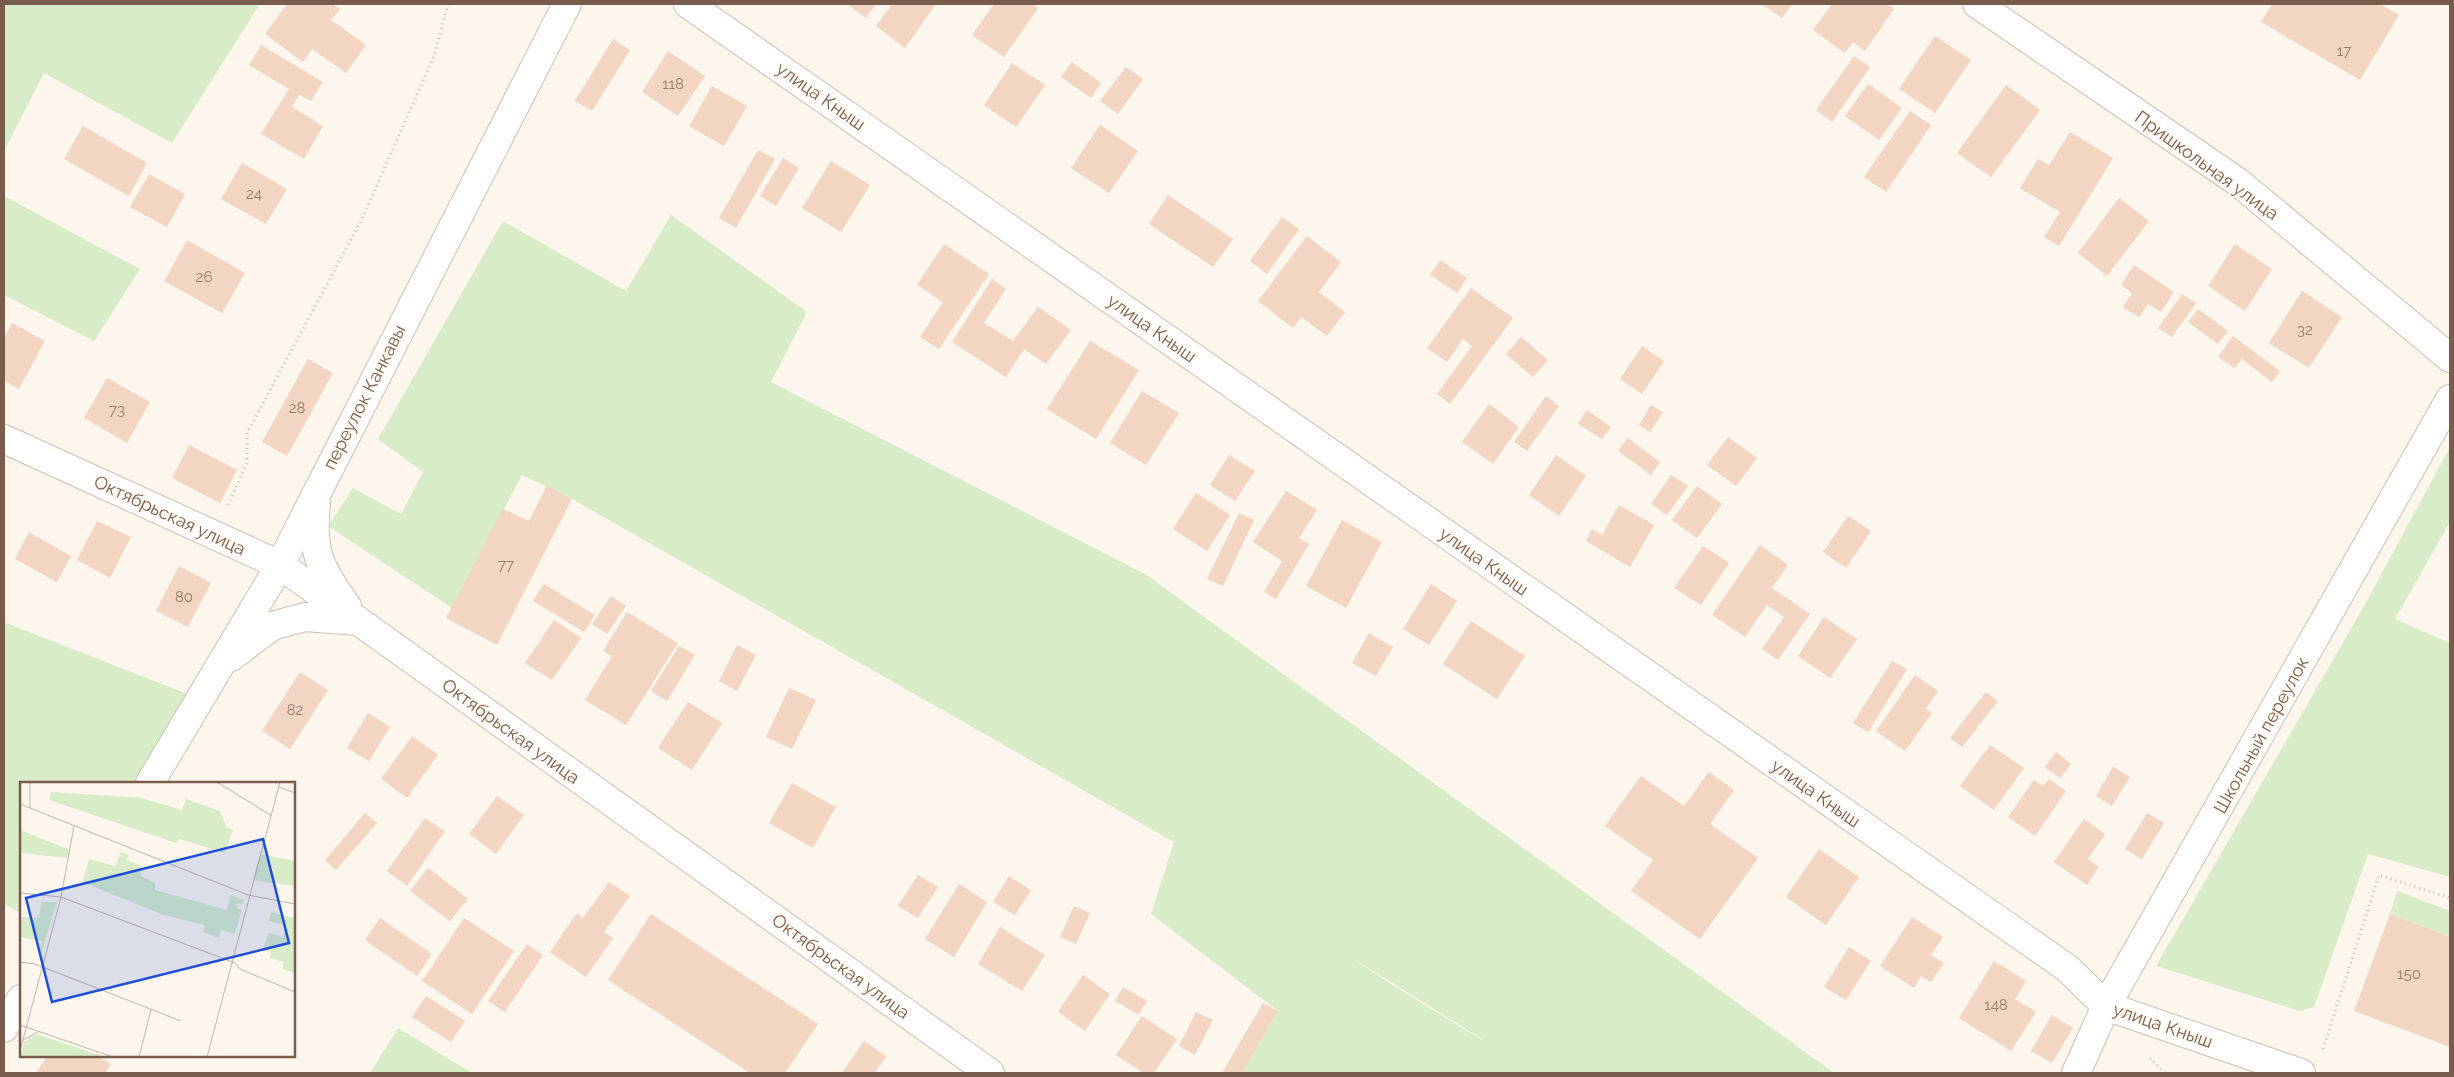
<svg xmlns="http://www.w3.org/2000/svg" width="2454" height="1077" font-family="Raleway,sans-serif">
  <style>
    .green { fill: #d8ecc9; fill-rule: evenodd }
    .building { fill: #f3d5c3 }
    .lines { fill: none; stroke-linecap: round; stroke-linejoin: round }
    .minor-casing { stroke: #d1beb0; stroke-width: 30 }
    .tertiary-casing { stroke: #d1beb0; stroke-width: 30 }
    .path { stroke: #d9b8a5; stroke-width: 3; stroke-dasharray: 1 4; stroke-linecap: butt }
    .minor { stroke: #fff; stroke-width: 28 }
    .tertiary { stroke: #fff; stroke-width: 28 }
    .labels { text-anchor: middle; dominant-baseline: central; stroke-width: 4; stroke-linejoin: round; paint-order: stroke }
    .number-label { font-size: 15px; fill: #987a6a }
    .street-label { font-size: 18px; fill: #7a5c4d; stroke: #fffaf3 }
    .inset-road { fill: none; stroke: #c5b3a7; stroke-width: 1 }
    .view { fill: #1d4ed8; fill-opacity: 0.15; stroke: #1d4ed8; stroke-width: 2.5 }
    .inset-edge { fill: none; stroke: #7a5c4d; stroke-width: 2.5 }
  </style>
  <rect width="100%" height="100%" fill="#fdf6ec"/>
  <g class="green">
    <polygon points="4,4 260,4 172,143 44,73 4,151"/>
    <polygon points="4,196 140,269 94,341 4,295"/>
    <path d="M671,215l136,97 -36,70 374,192 689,499h-592l36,-62 -127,-97 23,-72 -602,-343 -50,-24 -70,133 -124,-82 25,-38 48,26 22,-42 -45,-33 125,-218 123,70zM1349,956l133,83v1l-94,-58z"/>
    <polygon points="2450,447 2450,522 2395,619 2450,643 2450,877 2368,854 2314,1007 2300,1011 2156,966 2364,606"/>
    <polygon points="4,622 200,699 150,783 21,783 21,913 4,904"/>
    <polygon points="2397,891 2450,911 2450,937 2390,914"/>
    <polygon points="398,1028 472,1073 370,1073"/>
  </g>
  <g class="building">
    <polygon points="287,4 332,4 340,9 331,20 366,45 346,73 312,49 303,62 265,34"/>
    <polygon points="847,4 876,4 866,18"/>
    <polygon points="892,4 936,4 905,48 876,26"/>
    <polygon points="994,4 1032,4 1038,8 1004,57 972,35"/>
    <polygon points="1762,4 1792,4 1782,18"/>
    <polygon points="1832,4 1887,4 1894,9 1865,51 1853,42 1845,53 1813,30"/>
    <polygon points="2272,4 2379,4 2399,15 2360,80 2261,22"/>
    <polygon points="1935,36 1971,60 1935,113 1899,89"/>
    <polygon points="613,39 630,50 592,111 575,101"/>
    <polygon points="261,45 323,82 311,101 299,95 292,107 323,126 304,159 261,134 289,89 249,65"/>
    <polygon points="668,51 705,76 678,116 642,92"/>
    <polygon points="1854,56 1870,67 1832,122 1816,110"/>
    <polygon points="1072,62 1101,83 1091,98 1061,77"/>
    <polygon points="1012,63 1045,85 1016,127 984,105"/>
    <polygon points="1126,67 1143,79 1118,114 1100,101"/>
    <polygon points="1868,84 1902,108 1879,140 1845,116"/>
    <polygon points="2006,85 2040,110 1991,177 1957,153"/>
    <polygon points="712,86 747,106 724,146 689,126"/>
    <polygon points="1910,111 1931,125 1886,192 1864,177"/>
    <polygon points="1100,125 1138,151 1109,193 1071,168"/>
    <polygon points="83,126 147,163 129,196 64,159"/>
    <polygon points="2070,132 2113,158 2059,246 2044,237 2060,212 2020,188 2038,159 2049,165"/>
    <polygon points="758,150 775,159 736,228 719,218"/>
    <polygon points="783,158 799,168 776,206 760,196"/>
    <polygon points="831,161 870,185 841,232 802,208"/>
    <polygon points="242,163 287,189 266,224 221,199"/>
    <polygon points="149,174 185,194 167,227 130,207"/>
    <polygon points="1168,195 1233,239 1213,267 1149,224"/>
    <polygon points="2119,198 2149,221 2107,276 2078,253"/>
    <polygon points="1282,217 1299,229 1267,274 1250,261"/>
    <polygon points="1307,236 1341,262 1319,292 1345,312 1327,336 1301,317 1293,328 1258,301"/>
    <polygon points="187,240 245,273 222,313 164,281"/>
    <polygon points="944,244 989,274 939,349 920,337 943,302 917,285"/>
    <polygon points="2235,244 2272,269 2245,311 2208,286"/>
    <polygon points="1440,260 1467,278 1457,293 1430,275"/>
    <polygon points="2134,265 2174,292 2161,312 2148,304 2139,317 2123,307 2132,293 2121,285"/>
    <polygon points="992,279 1006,289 984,323 1013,341 1038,307 1071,330 1046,364 1024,349 1006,377 952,342"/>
    <polygon points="1471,288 1513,318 1450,404 1437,394 1472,346 1463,339 1447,362 1427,348"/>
    <polygon points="2302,291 2342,317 2309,368 2269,343"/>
    <polygon points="2182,294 2196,303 2172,337 2158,328"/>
    <polygon points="2198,309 2228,331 2218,344 2188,322"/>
    <polygon points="12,323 45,341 19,389 4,381 4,338"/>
    <polygon points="2233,336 2280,371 2272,382 2242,359 2235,368 2218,357"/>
    <polygon points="1521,337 1548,360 1533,377 1506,354"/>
    <polygon points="1090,341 1139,370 1096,439 1047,409"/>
    <polygon points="1642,346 1664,361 1642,394 1620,379"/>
    <polygon points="308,359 333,373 287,456 262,442"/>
    <polygon points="107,378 150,402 127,443 84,418"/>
    <polygon points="1142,391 1179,413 1146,465 1110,443"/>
    <polygon points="1546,396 1559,406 1527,451 1514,442"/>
    <polygon points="1489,404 1519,427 1493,464 1462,442"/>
    <polygon points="1651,405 1663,412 1650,432 1639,425"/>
    <polygon points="1587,410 1611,427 1602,439 1578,424"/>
    <polygon points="1728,437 1757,458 1736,486 1707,465"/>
    <polygon points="1628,438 1660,462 1651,475 1618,451"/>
    <polygon points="189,445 237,470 220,503 172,478"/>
    <polygon points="1229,455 1255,471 1235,501 1210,485"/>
    <polygon points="1556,455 1586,476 1559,516 1529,495"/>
    <polygon points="1671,475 1688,486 1667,515 1651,504"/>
    <polygon points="547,485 572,499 497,645 446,618 503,509 529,521"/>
    <polygon points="1697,486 1722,504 1697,538 1672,520"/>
    <polygon points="1286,491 1317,510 1299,538 1309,544 1276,599 1264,592 1282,561 1253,542"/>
    <polygon points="1196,493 1230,515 1207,551 1173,529"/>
    <polygon points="1619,505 1654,525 1630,567 1586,541 1592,529 1602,535"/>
    <polygon points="1239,513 1254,520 1223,586 1207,579"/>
    <polygon points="1848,516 1871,531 1846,568 1823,552"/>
    <polygon points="1342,520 1382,542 1346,608 1306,586"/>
    <polygon points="97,521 131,537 110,578 77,560"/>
    <polygon points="29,532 71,556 57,582 15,559"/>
    <polygon points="1760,545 1788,565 1772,588 1810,614 1778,660 1762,649 1784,617 1767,605 1745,637 1712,615"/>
    <polygon points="1703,546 1729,563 1701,605 1674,588"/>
    <polygon points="179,566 211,583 188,627 156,611"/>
    <polygon points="544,584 595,615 584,632 533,601"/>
    <polygon points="1431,584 1457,601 1429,645 1403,629"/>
    <polygon points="611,596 626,606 607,634 592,624"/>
    <polygon points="627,612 678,643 626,725 585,700 612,656 603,651"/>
    <polygon points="1824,617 1857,639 1830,678 1798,656"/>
    <polygon points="554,620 581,638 552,680 525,663"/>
    <polygon points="1471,621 1525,656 1497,699 1443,664"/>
    <polygon points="1369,633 1393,647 1376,676 1352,663"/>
    <polygon points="737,645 756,655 737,691 719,681"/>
    <polygon points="679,646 695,655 667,701 651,691"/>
    <polygon points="1892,661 1907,669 1868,732 1853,723"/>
    <polygon points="300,672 328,690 290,749 262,731"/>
    <polygon points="1915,675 1938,691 1926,709 1932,713 1905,751 1876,731"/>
    <polygon points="789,688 816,700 792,749 766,737"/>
    <polygon points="1986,692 1998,701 1962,747 1950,738"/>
    <polygon points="688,702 722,723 692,770 658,748"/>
    <polygon points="368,713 390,727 369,761 347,748"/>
    <polygon points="412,736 438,755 407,798 381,779"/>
    <polygon points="1990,745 2024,768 1994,810 1960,786"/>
    <polygon points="2056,752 2071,764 2060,778 2045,767"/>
    <polygon points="2113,767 2130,777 2112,806 2096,796"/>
    <polygon points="1709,772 1734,790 1710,824 1758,858 1700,939 1631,891 1653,860 1605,826 1641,776 1684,806"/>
    <polygon points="2049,779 2066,791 2035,836 2008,817 2034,780 2043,786"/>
    <polygon points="792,783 836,807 813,848 769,823"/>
    <polygon points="497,796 524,815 496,854 469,834"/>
    <polygon points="365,813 377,823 336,870 325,860"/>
    <polygon points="2147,813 2164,823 2142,859 2125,849"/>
    <polygon points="425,818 445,831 407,886 387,871"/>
    <polygon points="2084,819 2105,834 2088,859 2099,867 2087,885 2054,862"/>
    <polygon points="1819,849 1859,877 1826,925 1786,897"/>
    <polygon points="428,868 468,899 450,921 410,891"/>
    <polygon points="918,875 938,887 918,918 898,906"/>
    <polygon points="1009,876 1031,890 1015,915 993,902"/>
    <polygon points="609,882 630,896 604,932 613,938 586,977 550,952 577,913 583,918"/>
    <polygon points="959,884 987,902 954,957 925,939"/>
    <polygon points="1074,906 1090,913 1076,944 1060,937"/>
    <polygon points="651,914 818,1024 785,1073 750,1073 608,980"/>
    <polygon points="2390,914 2450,937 2450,1047 2354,1011"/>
    <polygon points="1912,917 1943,937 1931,955 1944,963 1931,982 1921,976 1914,988 1880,966"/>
    <polygon points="380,918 432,954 417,976 365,940"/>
    <polygon points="464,918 514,951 472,1014 422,981"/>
    <polygon points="1000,927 1045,955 1022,991 978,964"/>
    <polygon points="527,944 543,955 505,1012 488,1001"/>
    <polygon points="1849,947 1871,961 1846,1000 1824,987"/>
    <polygon points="1994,961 2026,981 2015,999 2036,1012 2011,1051 1959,1018"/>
    <polygon points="1083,975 1110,994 1085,1031 1058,1012"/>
    <polygon points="1123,987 1147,1001 1139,1015 1115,1001"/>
    <polygon points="426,996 465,1021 451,1042 412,1017"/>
    <polygon points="1263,1003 1278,1011 1242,1073 1222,1073"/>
    <polygon points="1196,1012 1213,1020 1195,1055 1179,1046"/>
    <polygon points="2052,1015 2073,1028 2052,1063 2031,1051"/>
    <polygon points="1142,1016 1177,1039 1154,1073 1143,1073 1116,1055"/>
    <polygon points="864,1041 886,1056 875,1073 842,1073"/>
    <polygon points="47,1056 97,1056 111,1064 105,1073 36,1073"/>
  </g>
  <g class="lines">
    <g class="minor-casing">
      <g id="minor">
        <polyline points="688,4 2067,968 2106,1006 2301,1073"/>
        <polyline points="1977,4 2238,182 2450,358"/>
        <polyline points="4,439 280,565"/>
        <polyline points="2076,1073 2106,1006 2450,399"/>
      </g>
    </g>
    <g class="tertiary-casing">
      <g id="tertiary">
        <path d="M316,503c-5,48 3,65 31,103"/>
        <polyline points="280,565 990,1073"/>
        <polyline points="231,657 272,626 305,617 358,621"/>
        <polyline points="150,783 280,565 567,4"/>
        <polyline points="4,1028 21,999"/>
      </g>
    </g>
    <g class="path">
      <polyline points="228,505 247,463 247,433 362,219 434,56 448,4"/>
      <polyline points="2323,1049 2379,875 2450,898"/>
      <polyline points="2150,1058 2165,1073"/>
    </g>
    <use href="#minor" class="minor"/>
    <use href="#tertiary" class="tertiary"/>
  </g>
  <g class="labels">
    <g class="number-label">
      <text x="2344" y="51">17</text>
      <text x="673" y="84">118</text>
      <text x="254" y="194">24</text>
      <text x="204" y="277">26</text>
      <text x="2305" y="330">32</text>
      <text x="297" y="408">28</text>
      <text x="117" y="410">73</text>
      <text x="506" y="565">77</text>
      <text x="184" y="597">80</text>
      <text x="295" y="710">82</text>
      <text x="2409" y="974">150</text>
      <text x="1996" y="1005">148</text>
    </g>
    <g class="street-label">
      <text transform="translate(821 96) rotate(35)">улица Кныш</text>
      <text transform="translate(2207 165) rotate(36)">Пришкольная улица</text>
      <text transform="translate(1152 328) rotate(35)">улица Кныш</text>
      <text transform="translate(364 397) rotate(-63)">переулок Канкавы</text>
      <text transform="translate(170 515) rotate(25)">Октябрьская улица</text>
      <text transform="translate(1484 561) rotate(35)">улица Кныш</text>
      <text transform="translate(511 731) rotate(36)">Октябрьская улица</text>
      <text transform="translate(2261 735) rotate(-61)">Школьный переулок</text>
      <text transform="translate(1816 793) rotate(35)">улица Кныш</text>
      <text transform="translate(841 966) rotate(36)">Октябрьская улица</text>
      <text transform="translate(2163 1025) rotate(19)">улица Кныш</text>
    </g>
  </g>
  <g transform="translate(20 782)">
    <rect width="275" height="275" fill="#fdf6ec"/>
    <path d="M31,10l91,6 40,12 4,-11 34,12 7,17 6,2 -8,23 -46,-14 -3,4 -127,-43zM0,48l50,20 -2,8 -48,-5zM101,70l8,3 -2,5 15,6 -1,10 14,7v7l72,20 3,-15 14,5 -1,4 -5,-1 -1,5 5,2 -7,24 -14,-4 -2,8 -16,-6 2,-7 -41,-10 -82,-33 7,-23 26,7zM240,72l35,7v25l-42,-6zM21,120h16l-19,61 4,-22 -22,-4v-8l2,-12 17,1zM251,130l24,6v55l-13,-4 2,-7 -14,-4 1,-6 -8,-3 6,-16 14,4 2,-12 -16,-4zM17,252l68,23h-84l3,-15z" fill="#d8ecc9"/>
    <path class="inset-road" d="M10,0v26M197,0l55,34M259,5l16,6M0,22l228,91 47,9M0,111l41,4 174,66 5,6 55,23M0,180l15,2 146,57M0,243l93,32M3,258l15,-8M0,269l41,-154 13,-71M119,275l12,-47M187,275l73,-275"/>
    <path class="view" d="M243,57l26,104 -237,59 -26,-104z"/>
    <rect width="275" height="275" class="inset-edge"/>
  </g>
  <rect width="2454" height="1077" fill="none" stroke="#7a5c4d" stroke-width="10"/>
</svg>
